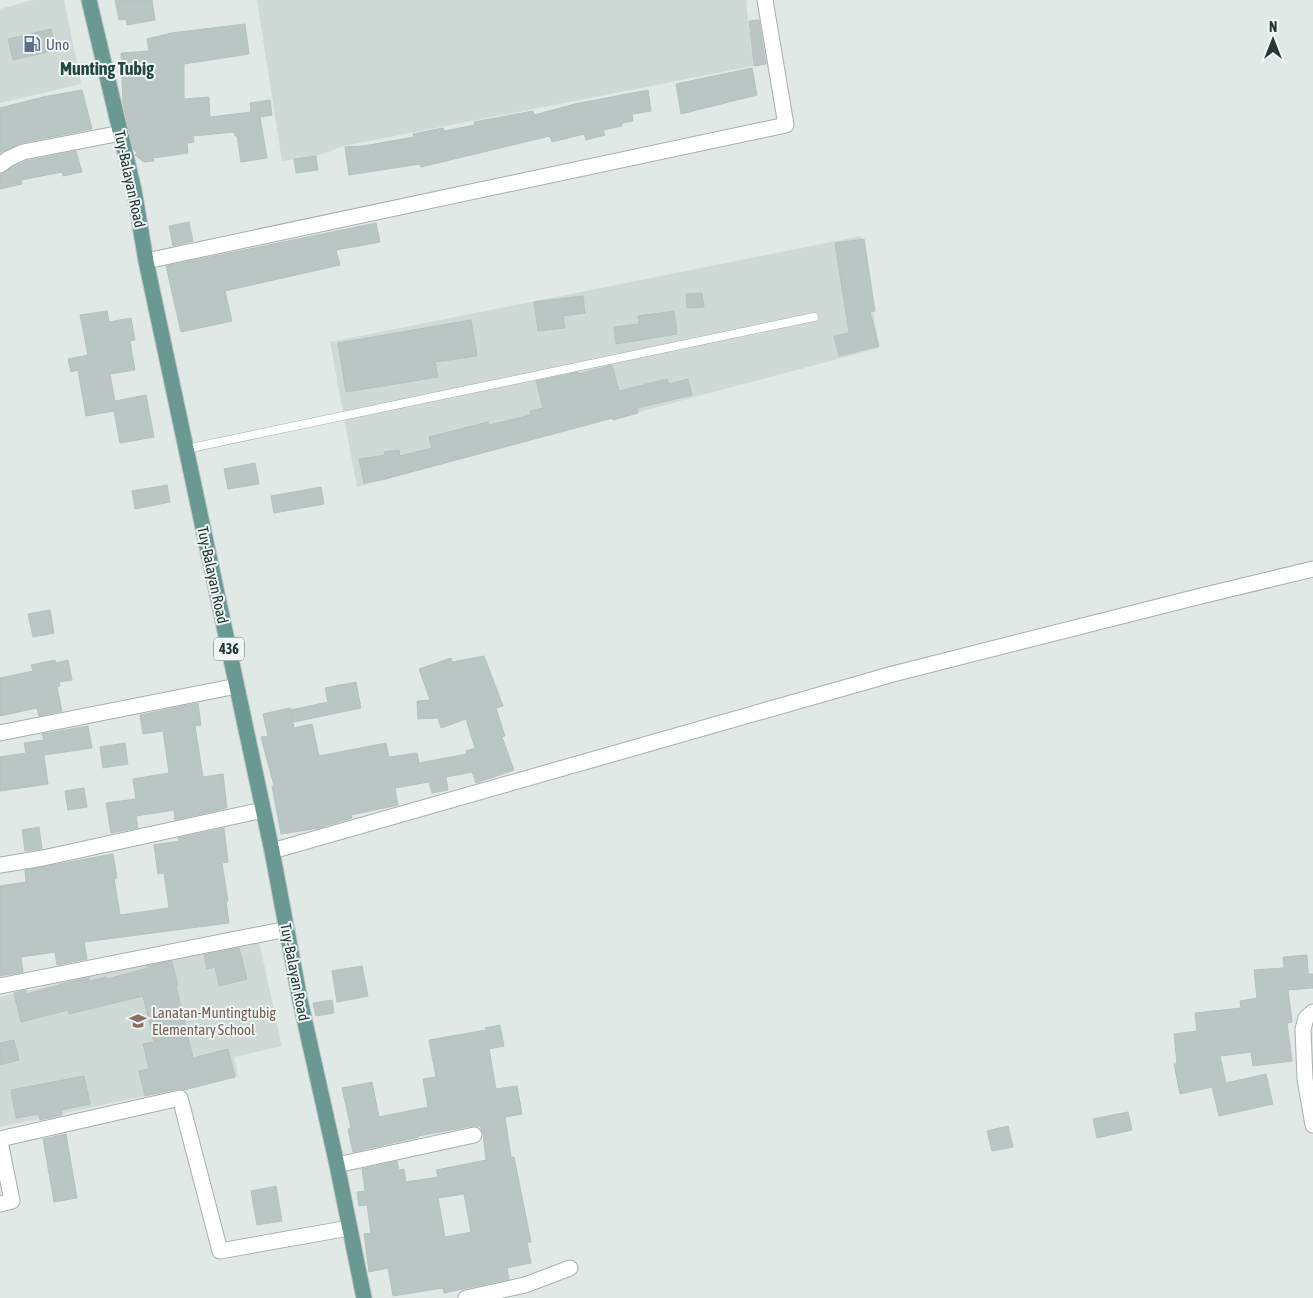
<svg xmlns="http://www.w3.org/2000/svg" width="1313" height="1298" font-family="'Asap Condensed',sans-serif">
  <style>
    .built { fill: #cfd9d5 }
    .building { fill: #b9c6c3; stroke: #b4c2be; fill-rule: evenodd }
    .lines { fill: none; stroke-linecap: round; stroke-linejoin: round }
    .lane-casing { stroke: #a4b0ad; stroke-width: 9 }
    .street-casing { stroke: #a4b0ad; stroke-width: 17 }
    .primary-casing { stroke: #bdc3c2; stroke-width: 17 }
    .lane { stroke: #fff; stroke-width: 8 }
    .street { stroke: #fff; stroke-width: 15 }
    .primary { stroke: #6a9994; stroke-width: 15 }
    .labels { text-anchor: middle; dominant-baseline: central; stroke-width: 4; stroke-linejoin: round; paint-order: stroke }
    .shield { fill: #f0f6f4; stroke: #60706e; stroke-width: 1 }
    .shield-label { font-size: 14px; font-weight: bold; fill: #233735 }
    .service-label { font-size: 15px; fill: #4e5e75; stroke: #f0f6f4; text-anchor: start }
    .street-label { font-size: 15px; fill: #233735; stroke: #f0f6f4 }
    .education-label { font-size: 15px; fill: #785e54; stroke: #f0f6f4; text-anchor: start }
    .quarter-label { font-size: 18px; font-weight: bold; fill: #224743; stroke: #f0f6f4 }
  </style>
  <rect width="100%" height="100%" fill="#e0e9e6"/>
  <g class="built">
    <polygon points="33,0 64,0 81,84 0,103 0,9"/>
    <polygon points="257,0 746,0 753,66 344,146 320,155 282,161"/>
    <polygon points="861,236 879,348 357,487 330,342"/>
    <polygon points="258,937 282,1046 234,1057 238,1076 0,1127 0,997"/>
  </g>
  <g class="building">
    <polygon points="115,0 152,0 155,20 127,25 126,19 119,20"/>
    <polygon points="759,20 766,64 754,66 749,21"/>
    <polygon points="245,24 249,54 184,64 184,99 209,97 210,117 251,112 250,103 270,100 272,115 260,117 267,158 241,162 237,136 235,136 234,132 193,136 194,142 187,143 188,153 153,158 154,161 144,162 135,155 137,153 134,150 123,104 121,53 149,51 147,39 171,33"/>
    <polygon points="51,29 56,50 13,60 8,39"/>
    <polygon points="752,68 757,95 681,114 676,84"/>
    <polygon points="82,90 92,129 21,143 0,153 0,108 43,97"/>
    <polygon points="648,90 651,111 632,114 633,121 622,123 622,126 603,130 605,135 586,140 584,134 552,142 550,136 421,167 420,164 349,175 345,147 363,146 414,137 413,134 443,128 444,131 475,125 474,122 533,111 534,115 575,104"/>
    <polygon points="76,151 82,172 63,176 62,172 21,180 22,184 0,189 0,174 13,167 26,161"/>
    <polygon points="316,156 318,170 296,173 294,159"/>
    <polygon points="189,222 193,241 173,246 169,226"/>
    <polygon points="376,223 380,242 336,250 340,265 225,291 232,321 181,332 166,266"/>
    <polygon points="864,239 875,311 870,312 879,346 839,356 834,336 849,333 835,243"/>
    <polygon points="702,293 704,307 687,308 686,294"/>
    <polygon points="583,296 585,313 563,316 565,328 538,331 534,302"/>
    <polygon points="107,311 109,322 131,318 135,340 130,341 135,370 110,374 115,401 146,395 154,437 120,443 114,411 86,416 78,370 71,372 68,359 88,355 80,315"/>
    <polygon points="674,311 677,334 616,344 614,327 639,324 638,316"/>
    <polygon points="471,320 477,356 435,362 438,377 346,392 338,343"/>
    <polygon points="612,365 619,391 667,379 669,384 688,379 692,395 637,408 638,413 613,420 612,418 385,479 364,483 359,459 385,455 384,452 399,450 400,456 432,448 429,437 488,422 489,425 531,415 530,411 543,408 536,381 578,372 579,374"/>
    <polygon points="255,463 259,484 228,489 224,469"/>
    <polygon points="167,485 170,502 135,509 132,491"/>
    <polygon points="321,487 324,504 274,513 271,496"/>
    <polygon points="50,610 54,633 33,637 28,614"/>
    <polygon points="484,656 503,706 496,708 505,736 502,737 514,770 476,783 472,772 446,777 448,790 432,793 429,782 395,788 398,805 351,815 352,818 319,828 281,834 272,786 274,786 261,737 268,736 263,714 290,708 294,728 312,724 319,756 386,743 389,757 417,753 419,763 467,754 466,751 475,748 466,719 441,728 438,718 418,719 417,701 430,700 419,669 451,658 452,662"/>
    <polygon points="55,660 56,663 68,660 72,680 59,682 60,686 57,687 62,711 39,716 37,708 0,716 0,678 33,671 31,665"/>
    <polygon points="356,682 361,708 294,722 291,710 328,702 325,688"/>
    <polygon points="198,703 201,725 195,726 203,777 223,774 227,808 175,820 174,810 136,816 138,828 111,833 106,803 136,799 133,779 169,773 163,731 143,734 140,715"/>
    <polygon points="88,726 92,748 44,755 48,784 0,791 0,757 26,753 24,743 44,740 42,734"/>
    <polygon points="125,743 128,764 103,768 100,747"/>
    <polygon points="84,788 87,807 68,810 65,791"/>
    <polygon points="39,827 42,849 25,851 22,830"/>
    <polygon points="224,828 228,862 222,863 228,901 226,901 229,923 84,942 87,959 57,965 55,952 21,957 23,972 0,976 0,886 26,882 25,870 113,854 117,878 114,878 120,915 169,908 164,873 158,874 154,845 179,841 178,838"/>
    <polygon points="239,948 247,979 219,986 215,967 207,969 204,955"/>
    <polygon points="1307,955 1308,974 1313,974 1313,988 1288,990 1292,1022 1287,1023 1292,1061 1253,1066 1251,1052 1220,1056 1226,1083 1266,1074 1273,1104 1219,1116 1212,1087 1180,1094 1174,1064 1177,1064 1174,1034 1197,1031 1195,1013 1241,1008 1240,1001 1257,998 1254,970 1284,968 1283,957"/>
    <polygon points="172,961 178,985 176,986 193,1058 228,1049 235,1077 184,1090 178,1089 145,1096 139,1071 149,1069 143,1044 154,1042 143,996 69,1014 68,1010 21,1022 14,993 26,990 26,994 60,985 60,984 89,978 90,981 106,977 107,979 148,968 147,966"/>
    <polygon points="362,966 368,996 337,1002 332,971"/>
    <polygon points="332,1000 334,1013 316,1016 313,1003"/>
    <path d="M500,1025l4,21 -15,3 7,40 21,-3 5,28 -17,3 6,40h3l17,85h-4l4,21 -24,5 2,11 -65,14 -1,-5 -50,8 -5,-28 -19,4 -5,-38 7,-1 -4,-28 -8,1 -2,-14 8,-1 -3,-22 35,-8 2,9 5,-1 2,13 32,-5 -2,-7 50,-10 -3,-27 -3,-7h-8l-54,10 1,1 -66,15 -5,-23 3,-1 -9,-40 30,-6 7,35 49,-10 -5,-28 13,-2 -7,-37 57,-10 -1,-2zM464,1194l7,38 -26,5 -7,-39z"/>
    <polygon points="14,1040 19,1060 0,1065 0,1043"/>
    <polygon points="84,1076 90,1104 61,1110 62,1115 40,1120 39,1114 16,1118 11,1090"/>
    <polygon points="1128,1112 1132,1130 1097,1138 1093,1119"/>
    <polygon points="1008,1126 1013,1147 992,1151 987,1131"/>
    <polygon points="66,1134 77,1198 54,1202 43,1139"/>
    <polygon points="276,1186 282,1221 257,1225 251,1191"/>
  </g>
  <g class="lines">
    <g class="lane-casing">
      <polyline id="lane" points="186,449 814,317"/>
    </g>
    <g class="street-casing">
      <g id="street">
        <polyline points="0,165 8,159 23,152 121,133"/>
        <polyline points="146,261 786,125 765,0"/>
        <polyline points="0,733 237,686"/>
        <polyline points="272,851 893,674 1201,596 1313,569"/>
        <polyline points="0,865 43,858 263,810"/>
        <polyline points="0,986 287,929"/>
        <polyline points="1313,1012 1306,1018 1303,1029 1305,1079 1313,1125"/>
        <polyline points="0,1139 180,1098 220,1251 349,1228"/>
        <polyline points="0,1141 12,1201 0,1204"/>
        <polyline points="337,1165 474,1135"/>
        <polyline points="466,1298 525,1285 570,1268"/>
      </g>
    </g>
    <g class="primary-casing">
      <polyline id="primary" points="89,0 134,190 146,261 272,851 300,1000 337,1165 364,1298"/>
    </g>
    <use href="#lane" class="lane"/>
    <use href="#street" class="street"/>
    <use href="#primary" class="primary"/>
  </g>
  <defs>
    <g id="fuel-bare" transform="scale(1.35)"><path d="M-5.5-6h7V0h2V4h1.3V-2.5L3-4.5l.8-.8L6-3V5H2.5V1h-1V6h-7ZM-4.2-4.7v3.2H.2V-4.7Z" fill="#5c6f8a" stroke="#f0f6f4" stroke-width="2.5" paint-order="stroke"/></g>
    <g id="school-bare" transform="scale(1.35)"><path d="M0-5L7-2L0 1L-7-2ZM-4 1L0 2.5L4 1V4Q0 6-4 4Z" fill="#8d6e63" stroke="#f0f6f4" stroke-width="2.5" paint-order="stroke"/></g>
  </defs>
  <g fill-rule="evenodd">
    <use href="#fuel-bare" x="32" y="44"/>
    <use href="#school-bare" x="138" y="1021"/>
  </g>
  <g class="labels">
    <rect class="shield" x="214" y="637.5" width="30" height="23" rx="4"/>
    <g class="shield-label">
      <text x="229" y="649">436</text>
    </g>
    <g class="service-label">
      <text x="46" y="44">Uno</text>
    </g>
    <g class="street-label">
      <text transform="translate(130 179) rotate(78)">Tuy-Balayan Road</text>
      <text transform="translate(213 575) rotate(78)">Tuy-Balayan Road</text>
      <text transform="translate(295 972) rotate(79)">Tuy-Balayan Road</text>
    </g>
    <g class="education-label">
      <text x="152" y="1012">Lanatan-Muntingtubig<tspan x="152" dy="17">Elementary School</tspan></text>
    </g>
    <g class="quarter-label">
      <text x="107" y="68">Munting Tubig</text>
    </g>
  </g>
  <g transform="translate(1273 40)" stroke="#f0f6f4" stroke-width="4" paint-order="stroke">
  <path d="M0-4L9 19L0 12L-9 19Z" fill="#233735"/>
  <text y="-8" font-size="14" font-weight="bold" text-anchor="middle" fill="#233735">N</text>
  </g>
</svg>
